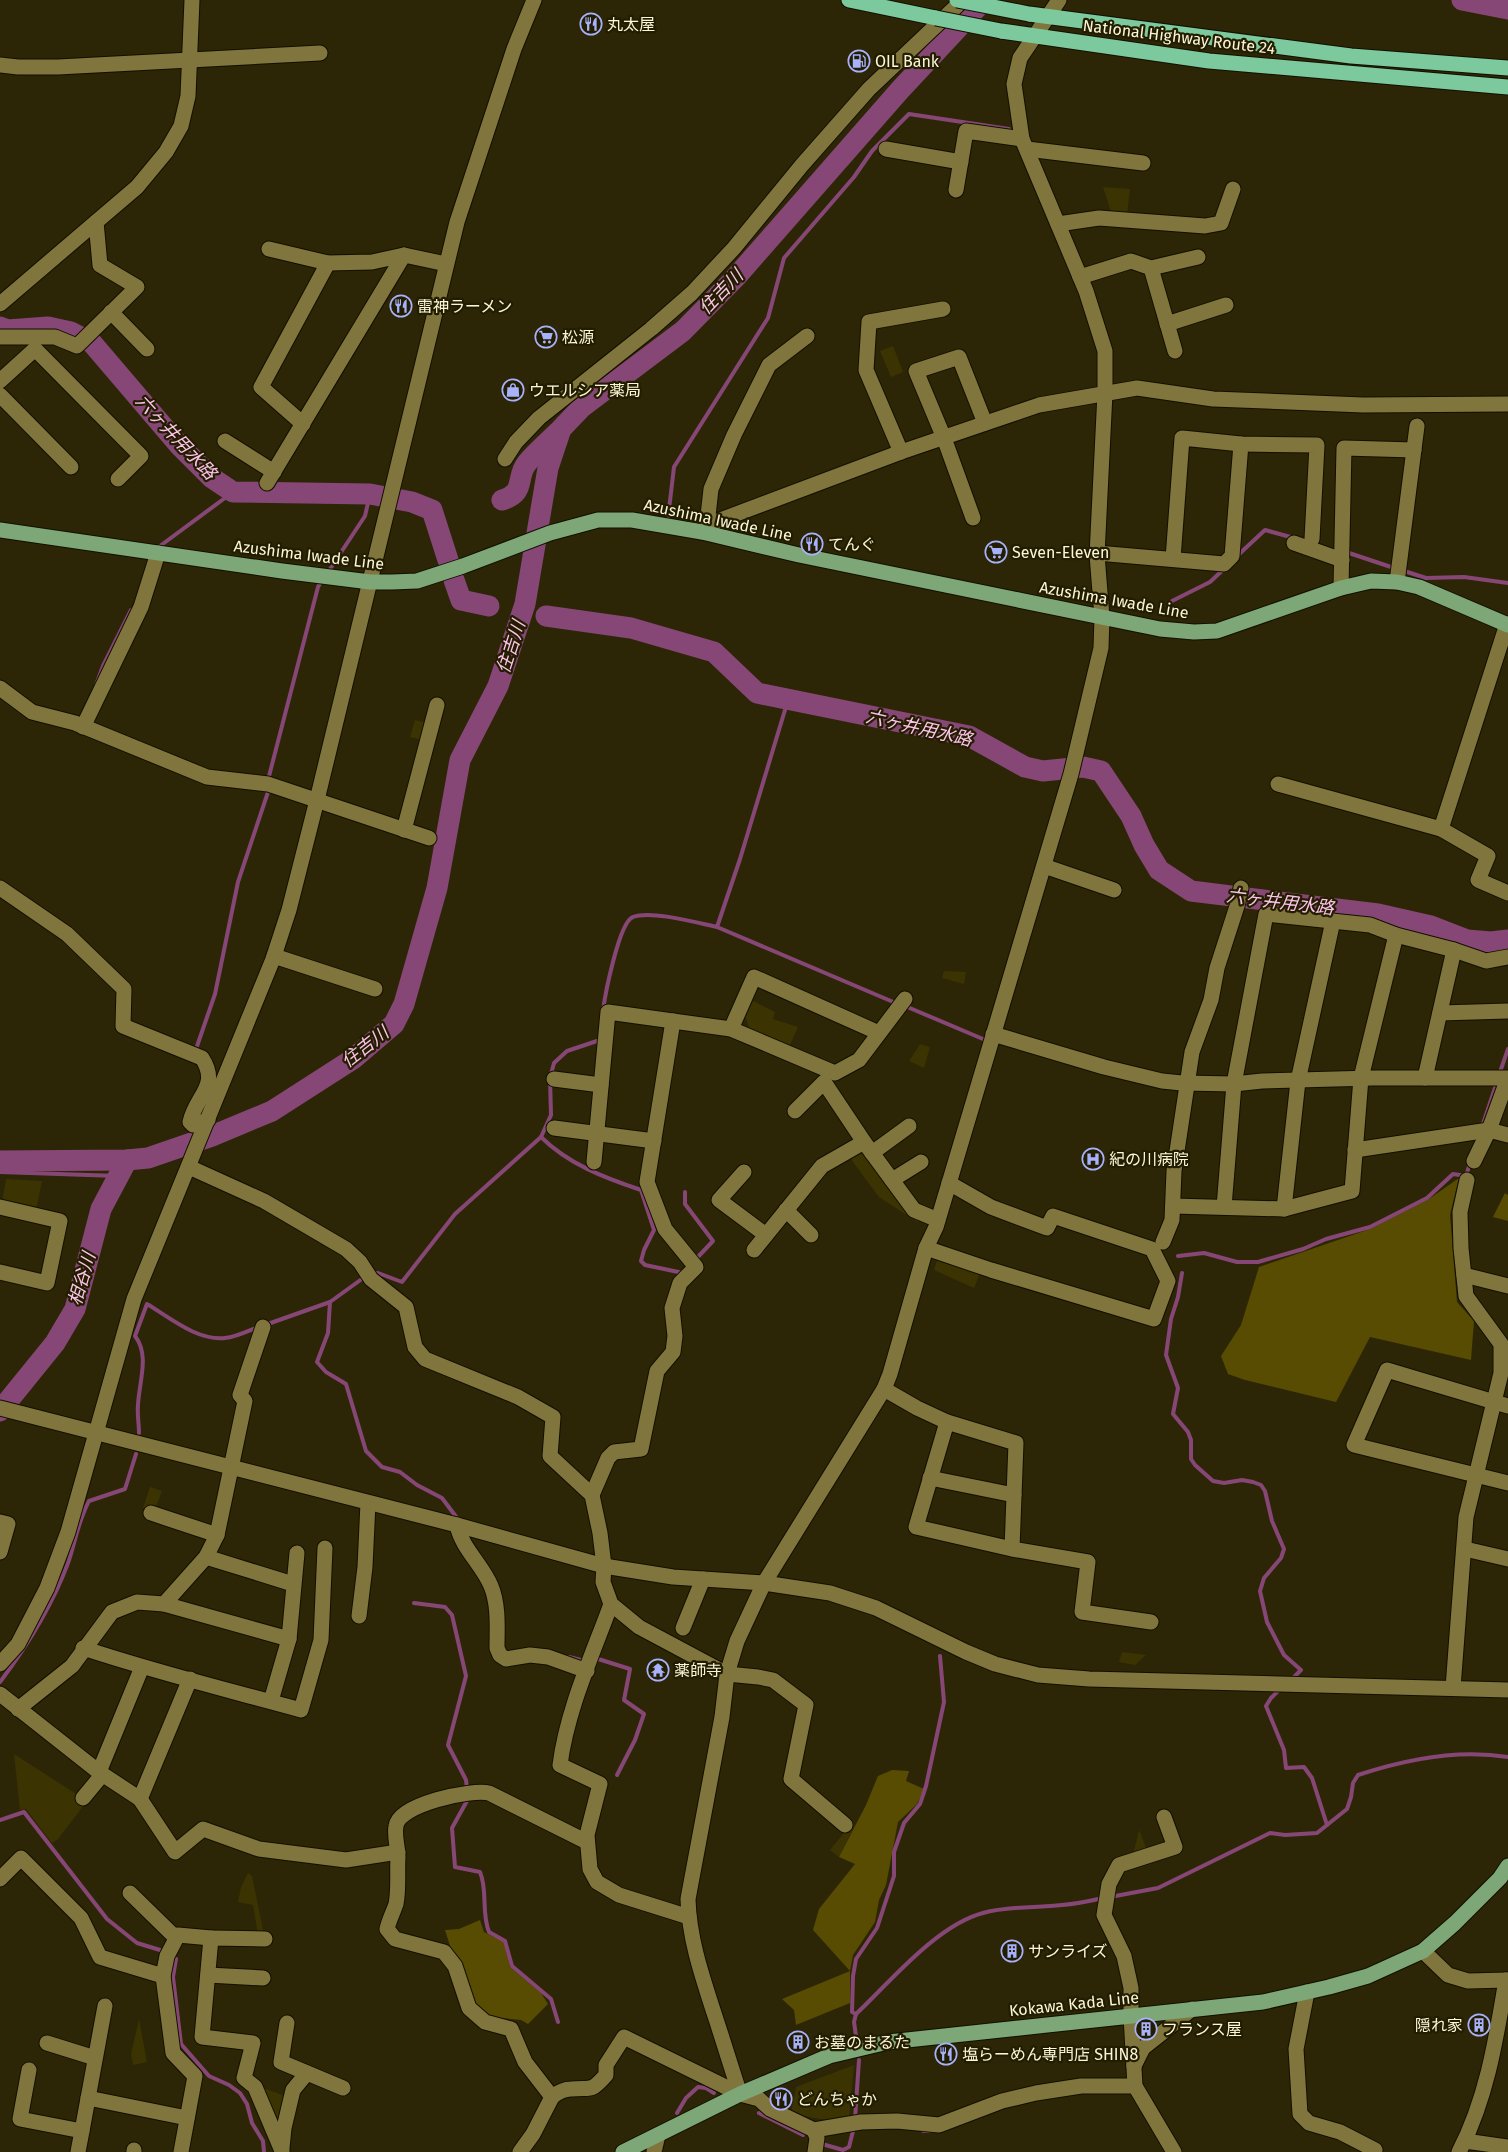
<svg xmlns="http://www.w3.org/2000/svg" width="1508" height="2152" font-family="'Fira Sans','Noto Sans JP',sans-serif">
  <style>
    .green { fill: #3b3302 }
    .forest { fill: #584b02 }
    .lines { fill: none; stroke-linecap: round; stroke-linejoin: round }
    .stream { stroke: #874776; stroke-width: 4 }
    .river { stroke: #874776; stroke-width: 21 }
    .minor-casing { stroke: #130f01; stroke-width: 17 }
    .major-casing { stroke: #130f01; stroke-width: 17 }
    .highway-casing { stroke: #130f01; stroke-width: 17 }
    .minor { stroke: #80753c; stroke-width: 15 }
    .major { stroke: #7da776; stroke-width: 15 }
    .highway { stroke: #7bc99d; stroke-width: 15 }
    .highway-bridge-casing { stroke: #130f01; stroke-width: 17; stroke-linecap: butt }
    .highway-bridge { stroke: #7bc99d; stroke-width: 15 }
    .labels { text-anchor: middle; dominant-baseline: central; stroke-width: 4.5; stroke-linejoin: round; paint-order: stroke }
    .poi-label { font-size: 16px; fill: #fbf6d8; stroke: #231d00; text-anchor: start }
    .street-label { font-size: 16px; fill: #fbf6d8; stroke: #231d00 }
    .water-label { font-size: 18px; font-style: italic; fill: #fdc4eb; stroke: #231d00 }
  </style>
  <rect width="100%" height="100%" fill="#2c2607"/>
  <g class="green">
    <polygon points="1103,187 1130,189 1127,214 1111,212"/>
    <polygon points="893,346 903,372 891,377 880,351"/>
    <polygon points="415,720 427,723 422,740 410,737"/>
    <polygon points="944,971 966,972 964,984 942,978"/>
    <polygon points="753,1001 775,1012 773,1019 798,1027 790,1045 750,1030 745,1016"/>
    <polygon points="920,1044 930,1047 924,1068 909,1061"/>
    <polygon points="865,1152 919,1223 879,1197 850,1158"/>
    <polygon points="6,1179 42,1181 36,1210 2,1202"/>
    <polygon points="937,1260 980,1273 974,1288 934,1270"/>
    <polygon points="150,1487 162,1491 156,1507 151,1505 149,1510 143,1508"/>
    <polygon points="1122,1652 1146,1655 1135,1665 1119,1662"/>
    <polygon points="14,1754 87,1801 58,1839 52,1843 26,1809 20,1810"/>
    <polygon points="852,1823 855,1825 839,1857 830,1850"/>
    <polygon points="1139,1830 1147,1850 1133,1855"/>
    <polygon points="248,1873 252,1876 264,1935 258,1935 253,1905 238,1902 241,1887"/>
    <polygon points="139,2019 147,2062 133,2065 131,2054"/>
    <path d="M854,2065l-5,55c-20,1 -38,-2 -58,-7l5,-26z"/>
    <polygon points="261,2087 285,2096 280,2133"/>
  </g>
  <g class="forest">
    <polygon points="1459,1178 1450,1215 1457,1302 1474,1321 1471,1360 1370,1337 1336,1402 1245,1380 1228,1374 1221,1356 1241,1325 1259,1267 1370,1229 1429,1199"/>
    <polygon points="1505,1193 1508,1195 1508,1221 1493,1217"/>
    <polygon points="892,1770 909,1771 906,1781 924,1789 917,1804 898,1822 886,1885 879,1900 875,1922 853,1955 850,1971 850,2003 796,2025 794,2010 782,1999 850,1971 813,1930 819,1909 855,1864 839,1857 866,1805 878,1776"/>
    <polygon points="480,1920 484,1932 504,1942 510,1967 541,1993 548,2004 528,2024 521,2020 492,2017 476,2007 460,1959 451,1949 445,1930 459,1929"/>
  </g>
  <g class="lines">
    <g class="stream">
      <polyline points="668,518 674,467 768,318 784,258 854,177 872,151 909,114 1009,129 1011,133"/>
      <polyline points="160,546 233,492"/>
      <polyline points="1346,552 1394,568"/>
      <polyline points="1237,556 1265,530 1294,538"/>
      <polyline points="1401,570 1426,578 1464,577 1508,583"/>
      <polyline points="328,572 365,516 370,494"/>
      <polyline points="1172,601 1210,582 1225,568"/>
      <polyline points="96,685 103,666 131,610"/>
      <polyline points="268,780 318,587 322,580"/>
      <polyline points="717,927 898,1004"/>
      <polyline points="905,1006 983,1039"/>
      <path d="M603,1011c2,-16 16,-89 30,-94 18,-7 65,6 84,10l23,-68 48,-159"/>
      <polyline points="195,1052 215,994 238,882 268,792 268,787"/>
      <polyline points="1499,1075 1508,1049"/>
      <polyline points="1482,1127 1497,1082"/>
      <path d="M541,1137c27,27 64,41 100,53l13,40 -10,20 -3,11 4,4 38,8"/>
      <polyline points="0,1172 118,1176"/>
      <polyline points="685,1192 685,1204 713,1241 695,1260"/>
      <polyline points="1178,1256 1204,1253 1237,1262 1258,1262 1303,1249 1326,1239 1370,1227 1427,1198 1453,1174 1466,1176 1470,1163"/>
      <polyline points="1182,1273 1178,1297 1171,1319 1166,1355 1178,1388 1173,1414 1188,1432 1191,1440 1191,1459 1195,1465 1213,1481 1224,1483 1242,1480 1253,1482 1261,1485 1265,1491 1272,1521 1284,1549 1281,1558 1264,1578 1260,1591 1267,1622 1284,1655 1301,1670 1291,1680"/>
      <polyline points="372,1274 378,1273 402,1282 455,1214 541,1137 551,1115 550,1078 554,1063 567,1051 600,1040"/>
      <polyline points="330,1302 328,1333 317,1362 326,1372 346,1384 366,1451 382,1467 400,1472 417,1485 442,1498 457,1518"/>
      <polyline points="265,1325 330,1302 366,1276"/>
      <path d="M139,1433c0,-9 -2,-19 -1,-28 1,-23 12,-50 -3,-69l12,-32c22,13 50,37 78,34 11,-1 23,-7 33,-11"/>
      <polyline points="414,1603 445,1607 452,1615 466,1676 448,1745 466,1780 467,1789"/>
      <polyline points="569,1657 585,1661"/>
      <polyline points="595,1658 630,1669 624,1700 644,1714 635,1740 617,1775"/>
      <path d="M0,1682c27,-36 52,-76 68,-119 7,-20 10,-42 21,-62l36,-12 11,-35"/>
      <polyline points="1280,1689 1271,1698 1266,1706 1284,1750 1286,1768 1304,1767 1312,1778 1327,1825"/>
      <path d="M468,1799l-16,29 3,39 25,5c8,19 1,40 9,60l16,9 7,25 39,33 7,23"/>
      <polyline points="0,1820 24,1812 107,1919 137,1943 160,1950"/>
      <path d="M1110,1897l48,-9 112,-55 15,2 32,-2 30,-24 4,-12 2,-14 5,-8c48,-16 101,-26 150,-18"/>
      <polyline points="176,1959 173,1977 181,2044 209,2076 229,2085 240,2093 247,2104 252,2123 263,2141 264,2152"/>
      <polyline points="856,2014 852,2012 853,1976 856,1959 877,1928 894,1876 894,1852 904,1823 920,1804 926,1786 944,1702 940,1656"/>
      <path d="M856,2036l-2,-14 2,-8c34,-32 81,-89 127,-101 25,-7 53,-5 79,-8 14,-1 28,-4 41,-7"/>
      <polyline points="677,2113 686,2098 698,2087 706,2088 714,2093"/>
      <polyline points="759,2113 803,2135"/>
      <polyline points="855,2119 859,2060"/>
      <polyline points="923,2131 938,2131"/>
      <polyline points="822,2144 843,2150 849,2147 853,2131"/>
    </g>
    <g class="river">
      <polyline points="1462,0 1508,9"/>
      <polyline points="0,327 8,330 48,327 71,332 92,343 179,445 212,478 233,492 370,494 412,502 432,510 448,560"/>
      <path d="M502,500c25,-8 13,-22 25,-37 9,-11 21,-21 31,-31"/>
      <polyline points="454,580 461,600 489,606"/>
      <polyline points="546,616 631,628 714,652 757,693 969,736 1025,767 1043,771 1083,767 1101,771 1131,816 1144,845 1159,870 1191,891 1378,914 1431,926 1467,940 1491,942 1508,940"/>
      <polyline points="0,1161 127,1160 148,1158 212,1136 272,1111 353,1059 394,1024 404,1004 437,888 460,760 498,686 525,604 548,468 561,429 582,407 683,331 736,277 900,90 984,0"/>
      <polyline points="0,1411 55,1343 75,1309 101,1209 127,1160"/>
    </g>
    <g class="minor-casing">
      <g id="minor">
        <polyline points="0,65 18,67 58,67 320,53"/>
        <polyline points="886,149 961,162"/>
        <polyline points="1027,149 1143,163"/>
        <polyline points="956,190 966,131 1022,139"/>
        <polyline points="1058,224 1099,218 1205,226 1221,223 1233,189"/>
        <polyline points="269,249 328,263 372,262 404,255 446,264"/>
        <polyline points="1151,268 1198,257"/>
        <polyline points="1080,277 1131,261 1151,268 1175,351"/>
        <polyline points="0,304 137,187 166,152 181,126 188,96 192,0"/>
        <polyline points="111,312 147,349"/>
        <polyline points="1167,324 1226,305"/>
        <polyline points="0,337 55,337 77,346 137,287 100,265 96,222"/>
        <polyline points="0,381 35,349 141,456 118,479"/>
        <polyline points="0,395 71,467"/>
        <polyline points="303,424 261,387 328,263"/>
        <polyline points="225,441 274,472"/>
        <polyline points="901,452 866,370 869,322 943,309"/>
        <polyline points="505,459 516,442 539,418 651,329 692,293 734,248 802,165 869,89 963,0"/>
        <polyline points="267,483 404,255"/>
        <polyline points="973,518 944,438 916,371 959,357 985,423"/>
        <polyline points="707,525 711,489 734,435 769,365 807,336"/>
        <polyline points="702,532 707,525 901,452 1039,405 1137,388 1213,399 1363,405 1508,404"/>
        <polyline points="1294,543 1342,560"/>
        <polyline points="1097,553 1224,564 1232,556 1241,444"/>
        <polyline points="1173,559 1182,438 1241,444 1317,445 1312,539"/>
        <polyline points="1397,582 1417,426"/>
        <polyline points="1341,588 1344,448 1414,450"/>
        <polyline points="0,688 32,712 75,723 207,777 268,784 429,838"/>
        <polyline points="83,727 141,607 158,553"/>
        <polyline points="1278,784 1441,829 1488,856 1478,880 1508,893"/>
        <polyline points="1441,829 1507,624"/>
        <polyline points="404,830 437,705"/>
        <polyline points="1044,866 1114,890"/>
        <path d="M0,888l67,46 57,55 -1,37 79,32c18,28 -6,37 -12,64l3,3 15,-5"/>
        <polyline points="274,956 375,989"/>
        <polyline points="1440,1013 1508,1011"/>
        <polyline points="731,1029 754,977 879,1033"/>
        <polyline points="993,1034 1104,1067 1162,1081 1182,1083 1234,1084 1262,1081 1373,1078 1508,1078 1489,1130 1474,1161"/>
        <polyline points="1425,1078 1454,950"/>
        <polyline points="554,1079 601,1085"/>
        <polyline points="795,1111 824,1082 864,1142 914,1210 938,1220"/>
        <polyline points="554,1128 654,1141"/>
        <polyline points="1355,1150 1489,1130 1508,1135"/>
        <polyline points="872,1153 909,1126"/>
        <polyline points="594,1162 608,1012 731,1029 835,1073 859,1060 905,999"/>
        <polyline points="189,1167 264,1201 346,1249 360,1262 371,1279 406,1307 415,1347 425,1359 518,1397 553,1417 550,1456 592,1495 600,1533 604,1566 603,1582 611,1604 639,1627 727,1674 758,1677 773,1680 806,1705 791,1779 845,1825"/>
        <polyline points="744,1172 719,1200 766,1235"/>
        <polyline points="892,1180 921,1162"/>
        <polyline points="1173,1206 1284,1209 1298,1081 1333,921"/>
        <polyline points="0,1207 60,1221 47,1283 0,1272"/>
        <polyline points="1224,1207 1234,1084 1266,914 1370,925 1396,935 1454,950 1486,961 1508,957"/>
        <polyline points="1284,1209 1352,1191 1361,1078 1396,935"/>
        <polyline points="786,1210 811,1235"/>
        <polyline points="1163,1242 1172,1220 1174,1171 1192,1052 1211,1000 1217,968 1237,906 1241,888"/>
        <polyline points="926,1248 991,1270 1154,1319 1168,1281 1152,1249 1053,1216 1047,1228 991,1207 949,1183"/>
        <polyline points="754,1250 822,1166 864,1142"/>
        <polyline points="1464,1275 1508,1286"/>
        <polyline points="884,1389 917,1408 947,1422"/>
        <polyline points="1508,1406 1387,1370 1354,1445 1508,1483"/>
        <polyline points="0,1408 457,1525 604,1566 673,1577 764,1583 830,1593 876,1608 966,1652 995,1664 1038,1675 1089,1679 1508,1690"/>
        <polyline points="930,1478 1014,1495"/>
        <polyline points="592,1495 608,1458 614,1452 641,1449 657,1371 673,1352 675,1336 672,1308 680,1283 696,1267 665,1229 647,1182 673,1021"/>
        <polyline points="151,1513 217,1535"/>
        <polyline points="0,1522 8,1524 0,1552"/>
        <path d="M457,1525c5,24 25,39 34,61 8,19 6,43 6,62l3,7 6,4 24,-4 18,2 39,14"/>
        <polyline points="1012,1549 1016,1443 947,1422 916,1527 1012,1549 1088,1562 1082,1612 1151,1622"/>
        <polyline points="1465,1549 1508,1559"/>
        <polyline points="206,1557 293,1584"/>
        <polyline points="164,1604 289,1639"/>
        <path d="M611,1604c-19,52 -44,106 -51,161l40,19 -13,51 3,34 7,13 22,13 70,22"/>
        <polyline points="359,1616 365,1567 368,1503"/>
        <polyline points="683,1628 703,1579"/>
        <path d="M83,1648c72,24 145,42 218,62l20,-70 4,-92"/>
        <polyline points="0,1664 18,1644 47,1588 68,1532 134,1299 273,959 289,910 317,800 457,222 514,49 534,0"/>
        <polyline points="1453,1688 1466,1517 1501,1373 1501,1344 1466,1296 1461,1248 1460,1212 1467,1180"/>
        <polyline points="0,1694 99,1772 140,1799 190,1679"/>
        <polyline points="271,1701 289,1639 297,1553"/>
        <polyline points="18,1709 72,1666 112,1612 137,1602 164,1604 206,1557 217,1535 245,1401 240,1395 263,1327"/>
        <polyline points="99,1772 142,1667"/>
        <polyline points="83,1798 102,1775"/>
        <polyline points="140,1799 175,1852 203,1829 259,1849 346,1860 398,1852"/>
        <polyline points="1164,1817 1175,1847 1119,1865 1109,1884 1104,1915 1124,1956 1131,1988 1131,2016 1135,2086 1174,2152"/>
        <polyline points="0,1879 21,1858 81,1918 100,1957 163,1976 173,2053 195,2076 181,2152"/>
        <polyline points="130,1893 176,1938"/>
        <polyline points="265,1939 211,1938 202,2037 253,2043 244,2078 255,2087 282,2151"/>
        <polyline points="1423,1951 1448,1975 1468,1981 1508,1980"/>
        <polyline points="208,1975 263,1978"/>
        <polyline points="163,1976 167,1956 178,1935 211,1938"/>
        <polyline points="1307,1992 1296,2049 1300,2114 1309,2123 1340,2132 1375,2150"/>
        <polyline points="287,2023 281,2062 343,2088"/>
        <polyline points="47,2043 95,2058"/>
        <polyline points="1134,2066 1143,2048 1192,2009"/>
        <polyline points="29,2070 20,2119 82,2131 78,2152"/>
        <path d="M740,2094c-9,-27 -17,-54 -26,-81 -12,-37 -25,-75 -26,-114l34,-182 5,-43 10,-33 27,-58 120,-194 6,-15 36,-126 10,-21 135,-453 30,-126 1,-31 -5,-62 8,-162v-42l-19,-60 -64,-152 -8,-55 6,-26 39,-58"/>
        <path d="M552,2097l-27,-35 -14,-33 -26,-7 -16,-14 -14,-42 -11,-14 -49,-13 -8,-10c2,-9 6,-16 9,-25 3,-14 1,-32 2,-47 0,-10 -4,-21 -2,-31 3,-22 75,-37 93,-33l98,49"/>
        <polyline points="88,2098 187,2118"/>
        <polyline points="814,2130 817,2138 815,2152"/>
        <polyline points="82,2131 105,2006"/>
        <polyline points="1465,2141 1508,2147"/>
        <polyline points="282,2148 284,2128 293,2090 307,2073"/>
        <polyline points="134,2152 134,2150"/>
        <path d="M520,2152l13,-18 19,-37c5,-4 12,-8 19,-8 21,-2 19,4 35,-14v-10l18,-28 116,57 19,5 11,10 44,21 47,-8 36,-1 42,4 63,-24 34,-8 45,-7h54"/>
        <polyline points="654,2152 658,2135"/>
        <path d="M1459,2152c28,-54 37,-113 47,-172"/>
      </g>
    </g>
    <g class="major-casing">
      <g id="major">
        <polyline points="0,530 282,571 370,582 392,582 417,581 463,566 550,533 598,520 632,520 702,532 799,555 1160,629 1194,632 1217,631 1341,588 1371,581 1397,582 1419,587 1508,625"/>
        <polyline points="623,2152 740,2094 829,2056 888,2042 1263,2002 1329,1987 1368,1976 1423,1951 1455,1923 1500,1878 1508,1866"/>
      </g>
    </g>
    <g class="highway-casing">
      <g id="highway">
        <polyline points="849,0 936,18"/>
        <polyline points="1029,14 1351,56 1508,68"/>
        <polyline points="1001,31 1209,61 1508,87"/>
      </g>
    </g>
    <use href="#minor" class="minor"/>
    <use href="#major" class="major"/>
    <use href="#highway" class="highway"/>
    <g class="highway-bridge-casing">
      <g id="highway-bridge">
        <polyline points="957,0 1029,14"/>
        <polyline points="936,18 1001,31"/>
      </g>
    </g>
    <use href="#highway-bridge" class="highway-bridge"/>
  </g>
  <defs>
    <g id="restaurant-ring" transform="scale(1.125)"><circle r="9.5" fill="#231d00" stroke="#a7b1fc" stroke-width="1.5"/><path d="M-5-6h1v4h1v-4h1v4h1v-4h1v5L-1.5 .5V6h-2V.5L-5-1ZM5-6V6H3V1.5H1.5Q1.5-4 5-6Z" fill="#a7b1fc"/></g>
    <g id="fuel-ring" transform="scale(1.125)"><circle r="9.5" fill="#231d00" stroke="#a7b1fc" stroke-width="1.5"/><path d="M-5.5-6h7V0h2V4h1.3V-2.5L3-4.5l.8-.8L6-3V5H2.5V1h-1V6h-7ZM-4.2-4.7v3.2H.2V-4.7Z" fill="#a7b1fc"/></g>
    <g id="supermarket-ring" transform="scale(1.125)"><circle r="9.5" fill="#231d00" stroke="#a7b1fc" stroke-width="1.5"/><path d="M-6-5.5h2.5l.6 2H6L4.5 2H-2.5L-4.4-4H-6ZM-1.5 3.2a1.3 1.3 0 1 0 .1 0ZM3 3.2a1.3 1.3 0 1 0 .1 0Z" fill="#a7b1fc"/></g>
    <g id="shop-ring" transform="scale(1.125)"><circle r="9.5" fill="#231d00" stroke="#a7b1fc" stroke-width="1.5"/><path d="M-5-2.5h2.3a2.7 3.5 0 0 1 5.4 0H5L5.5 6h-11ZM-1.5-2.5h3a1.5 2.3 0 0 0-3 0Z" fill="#a7b1fc"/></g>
    <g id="hospital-ring" transform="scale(1.125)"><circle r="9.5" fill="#231d00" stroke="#a7b1fc" stroke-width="1.5"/><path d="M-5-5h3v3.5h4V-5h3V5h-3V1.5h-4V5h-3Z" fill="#a7b1fc"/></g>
    <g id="temple-ring" transform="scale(1.125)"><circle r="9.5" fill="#231d00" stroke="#a7b1fc" stroke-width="1.5"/><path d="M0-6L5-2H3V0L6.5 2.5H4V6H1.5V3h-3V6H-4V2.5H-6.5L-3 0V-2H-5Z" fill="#a7b1fc"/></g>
    <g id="building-ring" transform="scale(1.125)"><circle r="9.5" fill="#231d00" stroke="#a7b1fc" stroke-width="1.5"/><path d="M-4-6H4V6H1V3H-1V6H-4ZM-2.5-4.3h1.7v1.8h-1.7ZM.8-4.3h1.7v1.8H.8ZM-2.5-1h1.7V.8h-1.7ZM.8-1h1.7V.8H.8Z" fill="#a7b1fc"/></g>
  </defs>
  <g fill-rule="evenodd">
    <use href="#restaurant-ring" x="591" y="24"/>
    <use href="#fuel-ring" x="859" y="61"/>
    <use href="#restaurant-ring" x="401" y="306"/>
    <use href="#supermarket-ring" x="546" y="337"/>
    <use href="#shop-ring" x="513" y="390"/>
    <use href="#restaurant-ring" x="812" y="544"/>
    <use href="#supermarket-ring" x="996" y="552"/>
    <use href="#hospital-ring" x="1093" y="1159"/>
    <use href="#temple-ring" x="658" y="1670"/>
    <use href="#building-ring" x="1012" y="1951"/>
    <use href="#building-ring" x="1479" y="2025"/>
    <use href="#building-ring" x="1146" y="2029"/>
    <use href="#building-ring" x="798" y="2042"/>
    <use href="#restaurant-ring" x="946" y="2054"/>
    <use href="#restaurant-ring" x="781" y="2099"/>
  </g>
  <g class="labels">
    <g class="poi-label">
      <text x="607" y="24">丸太屋</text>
      <text x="875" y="61">OIL Bank</text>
      <text x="417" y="306">雷神ラーメン</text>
      <text x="562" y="337">松源</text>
      <text x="529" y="390">ウエルシア薬局</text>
      <text x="828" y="544">てんぐ</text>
      <text x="1012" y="552">Seven-Eleven</text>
      <text x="1109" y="1159">紀の川病院</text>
      <text x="674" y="1670">薬師寺</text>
      <text x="1028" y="1951">サンライズ</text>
      <text x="1463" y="2025" text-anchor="end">隠れ家</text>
      <text x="1162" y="2029">フランス屋</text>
      <text x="814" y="2042">お墓のまるた</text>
      <text x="962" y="2054">塩らーめん専門店 SHIN8</text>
      <text x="797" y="2099">どんちゃか</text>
    </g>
    <g class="street-label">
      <text transform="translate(1179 37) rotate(7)">National Highway Route 24</text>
      <text transform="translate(718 520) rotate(12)">Azushima Iwade Line</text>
      <text transform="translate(309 555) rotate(7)">Azushima Iwade Line</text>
      <text transform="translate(1114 600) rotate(10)">Azushima Iwade Line</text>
      <text transform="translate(1074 2004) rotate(-6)">Kokawa Kada Line</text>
    </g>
    <g class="water-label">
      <text transform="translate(721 292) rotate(-46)">住吉川</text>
      <text transform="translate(176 437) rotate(47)">六ヶ井用水路</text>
      <text transform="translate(511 647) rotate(-72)">住吉川</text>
      <text transform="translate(919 728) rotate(13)">六ヶ井用水路</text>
      <text transform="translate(1280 902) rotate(7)">六ヶ井用水路</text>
      <text transform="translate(365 1047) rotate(-38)">住吉川</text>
      <text transform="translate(82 1279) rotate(-74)">相谷川</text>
    </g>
  </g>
</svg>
